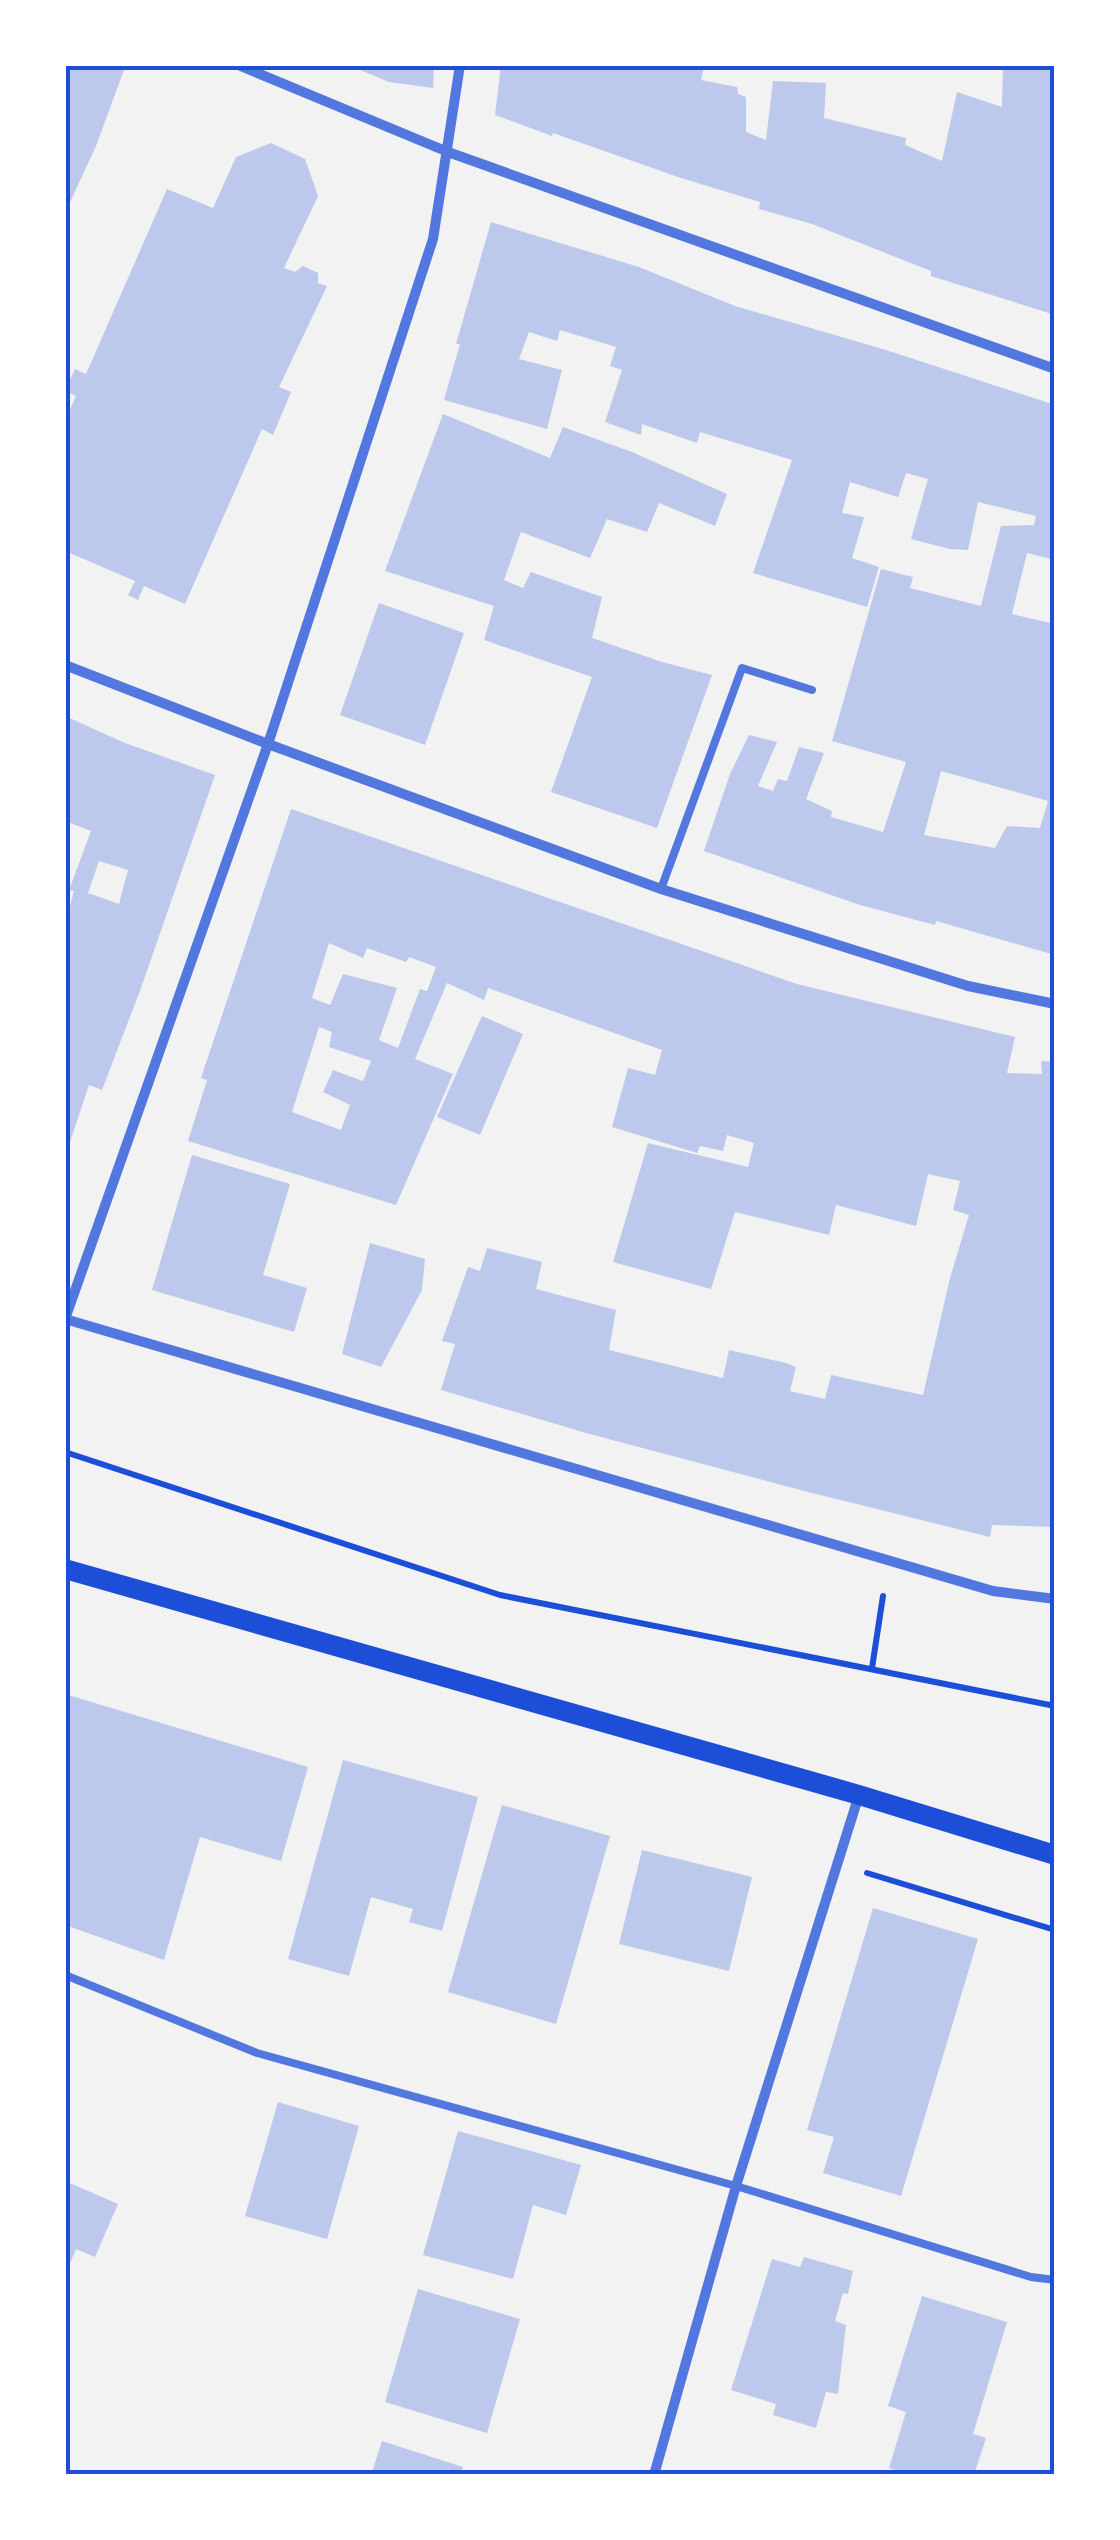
<svg xmlns="http://www.w3.org/2000/svg" width="1120" height="2540" font-family="'IBM Plex Sans',sans-serif">
  <style>
    .building { fill: #bdc9ec; fill-rule: evenodd }
    .lines { fill: none; stroke-linecap: round; stroke-linejoin: round }
    .path { stroke: #1d4ed8; stroke-width: 6 }
    .service { stroke: #5277de; stroke-width: 8 }
    .minor { stroke: #5277de; stroke-width: 10 }
    .secondary { stroke: #1d4ed8; stroke-width: 20 }
    .neatline { fill: none; stroke: #1d4ed8; stroke-width: 4 }
  </style>
  <rect width="100%" height="100%" fill="#f2f2f2"/>
  <g class="building">
    <polygon points="65,65 125,67 96,146 65,213"/>
    <polygon points="348,65 434,65 433,88 389,82"/>
    <polygon points="501,65 704,66 701,80 737,87 738,94 746,97 746,132 766,140 773,81 826,83 824,118 906,138 905,145 942,161 957,92 1002,107 1003,65 1055,65 1055,315 931,276 931,271 812,224 759,209 760,202 681,178 553,133 552,136 495,115"/>
    <polygon points="271,143 305,159 318,196 284,268 295,272 303,266 318,273 318,283 327,286 279,387 291,392 273,435 262,429 185,604 144,586 138,600 128,595 135,581 65,551 65,421 76,396 65,391 75,369 86,374 167,189 213,208 236,157"/>
    <path d="M491,222l148,45 96,39 151,44 169,55v155l-28,-7 -15,61 43,10v331l-119,-34 -1,4 -75,-20 -156,-54 26,-77 19,-39 28,7 -19,44 15,5 5,-12 9,2 12,-34 25,6 -18,46 26,12 -1,6 52,15 23,-70 -74,-21 49,-172 32,8 -3,11 71,18 20,-80 33,-1 2,-9 -58,-14 -10,48 -18,-1 -39,-10 17,-60 -22,-6 -8,24 -48,-15 -8,31 22,4 -12,41 27,9 -12,40 -114,-34 39,-113 -92,-28 -3,11 -55,-19 -1,11 -36,-13 17,-52 -12,-4 6,-19 -56,-17 -3,11 -28,-9 -10,27 43,11 -15,59 -103,-29 16,-56h-4zM941,771l107,30 -8,27 -33,-2 -12,22 -71,-13z"/>
    <polygon points="443,414 550,458 563,427 632,452 727,494 715,526 659,503 647,532 607,519 590,558 521,532 504,580 523,588 531,572 602,597 592,638 662,662 712,675 657,828 551,792 592,677 484,640 494,606 385,571"/>
    <polygon points="379,603 464,633 425,745 340,715"/>
    <path d="M65,716l60,27 90,32 -74,213 -39,102 -13,-5 -23,69 -1,-229 9,-34 -5,-1 22,-59 -26,-10zM99,861l29,9 -9,34 -31,-11z"/>
    <path d="M291,809l506,175 218,53 -8,36 35,1 -1,-13 14,1v465l-63,-2 -2,12 -186,-46 -218,-58 -145,-43 14,-46 -13,-3 26,-74 12,4 7,-23 55,14 -6,27 80,21 -7,40 114,28 6,-28 57,13 10,4 -6,24 35,8 6,-24 92,20 27,-117 19,-63 -16,-5 7,-29 -32,-7 -12,52 -80,-21 -7,30 -94,-23 -24,77 -98,-27 35,-119 100,24 6,-24 -27,-8 -4,16 -23,-5 -3,7 -85,-26 16,-59 27,7 7,-25 -174,-62 -4,12 -37,-17 -32,76 38,15 -57,131 -208,-64 19,-61 -6,-2zM329,943l34,15 4,-10 39,14 3,-5 27,10 -9,24 -7,-2 -22,59 -19,-8 18,-52 -54,-14 -13,31 -18,-7zM319,1027l13,5 -3,15 42,14 -8,20 -30,-11 -10,22 27,13 -9,25 -49,-18z"/>
    <polygon points="482,1016 523,1034 480,1135 437,1117"/>
    <polygon points="192,1155 290,1184 263,1275 307,1288 294,1332 152,1290"/>
    <polygon points="370,1243 425,1259 422,1290 381,1367 342,1354"/>
    <polygon points="65,1694 308,1767 281,1861 200,1837 164,1960 65,1925"/>
    <polygon points="343,1760 478,1797 442,1931 409,1922 413,1909 371,1897 349,1976 288,1959"/>
    <polygon points="502,1805 610,1836 556,2024 448,1992"/>
    <polygon points="642,1850 752,1877 729,1971 619,1944"/>
    <polygon points="873,1908 978,1939 901,2196 823,2173 834,2137 807,2130"/>
    <polygon points="278,2102 359,2126 327,2239 245,2216"/>
    <polygon points="458,2131 581,2165 566,2215 533,2205 513,2279 423,2255"/>
    <polygon points="65,2181 118,2204 95,2257 76,2249 65,2276"/>
    <polygon points="804,2257 853,2271 848,2294 843,2293 835,2321 846,2325 838,2394 826,2392 816,2428 773,2415 776,2404 731,2390 772,2259 800,2267"/>
    <polygon points="418,2289 520,2319 487,2433 385,2402"/>
    <polygon points="922,2296 1007,2322 973,2434 986,2438 974,2475 911,2475 889,2468 906,2412 888,2406"/>
    <polygon points="382,2441 463,2467 461,2475 371,2475"/>
  </g>
  <g class="lines">
    <g class="path">
      <polyline points="65,1452 500,1595 1055,1706"/>
      <polyline points="872,1668 883,1596"/>
      <polyline points="867,1873 1055,1930"/>
    </g>
    <g class="service">
      <polyline points="661,889 742,668 812,690"/>
      <polyline points="65,1975 257,2053 736,2186 1031,2277 1055,2280"/>
    </g>
    <g class="minor">
      <polyline points="238,65 448,152 1055,369"/>
      <polyline points="65,665 268,744 661,889 968,986 1055,1004"/>
      <polyline points="65,1319 268,744 433,239 460,65"/>
      <polyline points="65,1319 993,1591 1055,1599"/>
      <polyline points="654,2475 736,2186 859,1795"/>
    </g>
    <polyline class="secondary" points="65,1569 859,1795 1055,1855"/>
  </g>
  <rect width="1120" height="2540" fill="none" stroke="#ffffff" stroke-width="135"/>
  <rect x="68" y="68" width="984" height="2404" class="neatline"/>
</svg>
